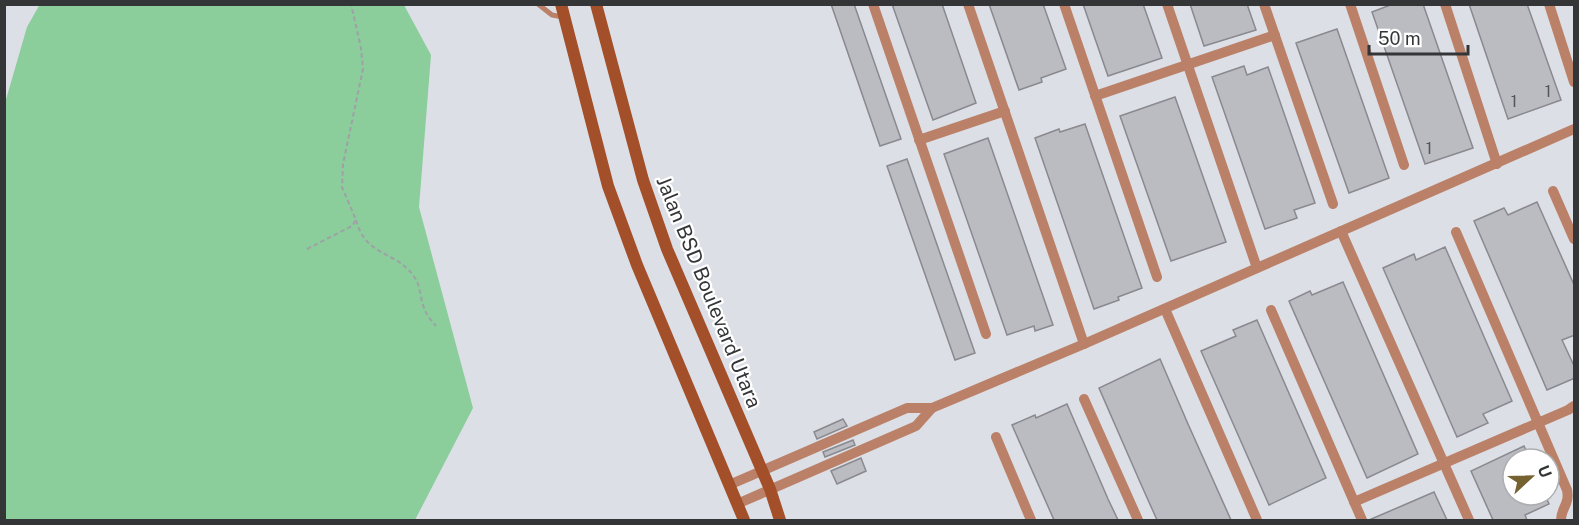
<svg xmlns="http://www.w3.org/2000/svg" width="1579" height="525" font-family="'Public Sans',sans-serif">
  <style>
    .green { fill: #8bcd9b }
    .building { fill: #bbbbc2; stroke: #89898f; stroke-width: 1.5 }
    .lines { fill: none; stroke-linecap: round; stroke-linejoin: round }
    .path { stroke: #9ea1a6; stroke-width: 2; stroke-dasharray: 4.5 3; stroke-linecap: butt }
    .lane { stroke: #bb8068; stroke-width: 5 }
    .street { stroke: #bb8068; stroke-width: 10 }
    .secondary { stroke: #a34f29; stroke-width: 12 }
    .labels { text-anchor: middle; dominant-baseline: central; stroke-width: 4.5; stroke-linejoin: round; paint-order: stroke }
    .number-label { font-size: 16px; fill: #55565a }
    .street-label { font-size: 20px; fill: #333537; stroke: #fff }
  </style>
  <rect width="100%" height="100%" fill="#dcdfe6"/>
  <polygon class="green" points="40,4 404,5 431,55 419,207 473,408 415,520 5,520 5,103 27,27"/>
  <g class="building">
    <polygon points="831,4 854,4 901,139 880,146"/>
    <polygon points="892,4 942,4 976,103 933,120"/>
    <polygon points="989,4 1043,4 1066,69 1041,78 1042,82 1019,90"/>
    <polygon points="1083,4 1143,4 1162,58 1108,76"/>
    <polygon points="1190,4 1247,4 1256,30 1204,46"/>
    <polygon points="1393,4 1423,4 1473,148 1425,164 1372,12"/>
    <polygon points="1469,4 1527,4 1561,100 1508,119"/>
    <polygon points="1337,29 1389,178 1349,193 1296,43"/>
    <polygon points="1244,66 1247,75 1268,67 1315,203 1294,210 1297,218 1265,229 1212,77"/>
    <polygon points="1175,97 1226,242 1171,261 1120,116"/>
    <polygon points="1085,124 1142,288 1118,297 1119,300 1094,309 1035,138 1059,129 1060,132"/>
    <polygon points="988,138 1053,325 1035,331 1034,326 1007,335 944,154"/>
    <polygon points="907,159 975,353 955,360 887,166"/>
    <polygon points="1537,202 1575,287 1575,335 1562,340 1575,368 1575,378 1547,390 1474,221 1504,208 1508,215"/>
    <polygon points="1445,247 1512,401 1483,414 1488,423 1457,437 1383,268 1414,254 1416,260"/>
    <polygon points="1343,282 1418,454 1367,478 1289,301 1310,291 1312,295"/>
    <polygon points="1257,320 1326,478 1269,505 1201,351 1236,336 1233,330"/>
    <polygon points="1160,359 1188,424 1231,520 1157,520 1140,482 1099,388"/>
    <polygon points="1067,404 1108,499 1118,520 1054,520 1012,425 1035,415 1036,418"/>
    <polygon points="843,419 847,426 817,439 814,432"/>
    <polygon points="853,440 855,445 825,457 823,452"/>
    <polygon points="1524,446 1530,459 1513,459 1513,495 1545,495 1549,504 1525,515 1527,520 1493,520 1471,471"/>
    <polygon points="861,458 866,471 837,484 831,471"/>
    <polygon points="1434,492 1447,520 1369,520 1404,505"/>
  </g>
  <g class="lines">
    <g class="path">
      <path d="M356,220c10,38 41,30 59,58 6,9 5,22 10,32 2,6 7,11 11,16"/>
      <polyline points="307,249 352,226 356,220 342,187 343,164 363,69 361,48 351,4"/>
    </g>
    <polyline class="lane" points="538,4 552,15 563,17"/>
    <g class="street">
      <polyline points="873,4 986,334"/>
      <polyline points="968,4 1084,344"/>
      <polyline points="1064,4 1157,277"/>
      <polyline points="1167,4 1257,268"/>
      <polyline points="1264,4 1333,204"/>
      <polyline points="1350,4 1404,165"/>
      <polyline points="1445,4 1497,164"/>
      <polyline points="1549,4 1574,82"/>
      <polyline points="1095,96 1275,35"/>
      <polyline points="919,140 1005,111"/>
      <polyline points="1553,191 1574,239"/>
      <polyline points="1341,231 1469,520"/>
      <path d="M1456,232l111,258c3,14 -6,18 -6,30"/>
      <polyline points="1165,309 1257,520"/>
      <polyline points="1271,310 1362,520"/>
      <polyline points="1084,399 1138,520"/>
      <polyline points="996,437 1031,520"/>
      <polyline points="729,485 907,408 932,408 1084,344 1574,129"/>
      <polyline points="1354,502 1568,410 1574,406"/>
      <polyline points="737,504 916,426 932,408"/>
    </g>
    <g class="secondary">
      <polyline points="561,4 608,186 637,265 744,520"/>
      <polyline points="596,4 643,180 667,249 770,489 780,520"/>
    </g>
  </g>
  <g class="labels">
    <g class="number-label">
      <text x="1548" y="91">1</text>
      <text x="1514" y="101">1</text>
      <text x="1429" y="148">1</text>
    </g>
    <g class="street-label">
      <text transform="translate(709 292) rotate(68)">Jalan BSD Boulevard Utara</text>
    </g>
  </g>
  <rect width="1579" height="525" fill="none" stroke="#333537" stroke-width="12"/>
  <g transform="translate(1531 477) rotate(68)"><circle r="28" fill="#ffffff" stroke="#adaeaf" stroke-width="1.5"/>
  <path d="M0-4.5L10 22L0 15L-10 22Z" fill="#766131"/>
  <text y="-9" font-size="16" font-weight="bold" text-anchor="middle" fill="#333537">U</text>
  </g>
  <path d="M1369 45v9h99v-9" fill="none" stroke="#333537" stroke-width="3"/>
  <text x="1378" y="45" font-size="18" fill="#333537" stroke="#ffffff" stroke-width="4.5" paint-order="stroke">50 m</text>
</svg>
